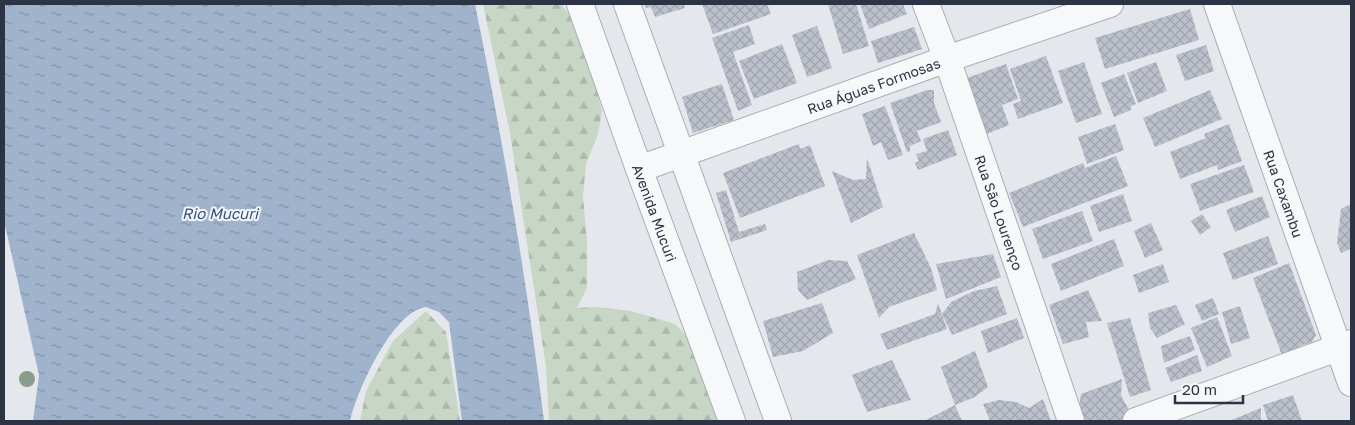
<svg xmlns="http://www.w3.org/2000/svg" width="1355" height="425" font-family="'Golos Text',sans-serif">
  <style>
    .forest { fill: url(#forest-firs) }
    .water { fill: url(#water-ripples) }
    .building { fill: url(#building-cross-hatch) }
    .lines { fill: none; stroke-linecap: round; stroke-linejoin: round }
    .street-casing { stroke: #a9adb7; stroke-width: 28 }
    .street { stroke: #f7f8fa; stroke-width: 26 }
    .tree { fill: #899d89 }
    .labels { text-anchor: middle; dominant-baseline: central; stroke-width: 4; stroke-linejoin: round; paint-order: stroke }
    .street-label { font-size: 14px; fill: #2b3345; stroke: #f4f6f9 }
    .water-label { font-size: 15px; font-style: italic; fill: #34507a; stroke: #f4f6f9 }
  </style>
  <defs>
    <pattern id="forest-firs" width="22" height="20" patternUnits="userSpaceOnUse" patternTransform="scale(1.25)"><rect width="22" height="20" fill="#c8d6c5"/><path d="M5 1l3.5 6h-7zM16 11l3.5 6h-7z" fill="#acb8ab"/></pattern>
    <pattern id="water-ripples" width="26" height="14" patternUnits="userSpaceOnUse" patternTransform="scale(1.25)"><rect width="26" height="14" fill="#9fb3cc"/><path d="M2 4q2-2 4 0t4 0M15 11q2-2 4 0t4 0" fill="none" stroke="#8292a7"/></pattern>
    <pattern id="building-cross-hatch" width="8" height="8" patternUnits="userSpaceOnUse" patternTransform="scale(1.25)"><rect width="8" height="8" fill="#bbc0ca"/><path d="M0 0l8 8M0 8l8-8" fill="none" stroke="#a1a5af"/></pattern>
  </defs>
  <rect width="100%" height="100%" fill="#e4e7ec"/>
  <g class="forest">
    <polygon points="483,4 561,4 576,24 590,63 602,111 598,134 586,164 583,196 587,242 587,288 577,308 597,307 631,311 675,324 695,345 719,421 549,421 546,366 510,133"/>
    <polygon points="426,311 446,332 460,421 360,421 366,391 393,341"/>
  </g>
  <path class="water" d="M4,4h471c28,138 52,277 69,417h-82l-13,-99 -10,-10 -13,-5c-4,1 -8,2 -11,4 -28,15 -58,80 -65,110h-317l6,-46 -35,-154z"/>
  <g class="building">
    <polygon points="645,4 684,4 685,8 655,17 651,7 646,8"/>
    <polygon points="702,4 715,4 715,5 719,4 767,4 771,14 713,34"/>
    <polygon points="828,4 856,4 869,46 843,54"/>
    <polygon points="860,4 903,4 907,14 869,29"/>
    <polygon points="1190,9 1199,40 1105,69 1095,38"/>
    <polygon points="749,25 755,44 733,52 752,105 738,111 712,38"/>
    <polygon points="817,26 832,68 807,77 792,35"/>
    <polygon points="914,27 922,49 878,63 871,41"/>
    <polygon points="782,44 797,83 754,99 739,61"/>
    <polygon points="1206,45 1214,71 1185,81 1176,55"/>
    <polygon points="1046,56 1063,103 1018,119 1013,104 1021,101 1010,69"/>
    <polygon points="1084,62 1102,114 1076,123 1058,71"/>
    <polygon points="1156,62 1167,91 1138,103 1127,73"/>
    <polygon points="1006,64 1018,99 1002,105 1009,125 984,135 964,79"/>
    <polygon points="1124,74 1136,104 1131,106 1131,110 1114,117 1101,83"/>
    <polygon points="722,84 734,120 693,133 682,97"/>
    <polygon points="927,90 934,90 934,103 941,122 917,131 921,141 910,146 910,151 907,152 890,103"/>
    <polygon points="1210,90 1222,119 1155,147 1143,118"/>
    <polygon points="885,106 903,155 888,160 881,142 873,146 862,114"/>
    <polygon points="1115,124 1124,150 1087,164 1078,137"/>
    <polygon points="1229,124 1242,161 1218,170 1217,165 1180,179 1170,152 1206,138 1204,134"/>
    <polygon points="948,130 957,155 918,170 915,163 919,161 916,154 927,151 923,139"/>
    <polygon points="799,144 800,149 810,145 825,186 740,218 723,173"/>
    <polygon points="1116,156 1128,186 1023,227 1009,193 1083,163 1085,168"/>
    <polygon points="867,158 883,207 851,223 832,171 853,180 866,179"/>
    <polygon points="1244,165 1254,192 1200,211 1190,184"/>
    <polygon points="726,190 739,232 765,224 767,230 731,242 716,193"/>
    <polygon points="1123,194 1132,221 1099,232 1090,206"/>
    <polygon points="1262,196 1270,217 1235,232 1226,210"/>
    <polygon points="1351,204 1351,249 1341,253 1337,243 1341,209"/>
    <polygon points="1082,211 1093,241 1043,259 1032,229"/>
    <polygon points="1202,214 1211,227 1200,235 1191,221"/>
    <polygon points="1151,223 1163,250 1145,258 1134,231"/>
    <polygon points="914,233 931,268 937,290 889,307 879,318 857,255"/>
    <polygon points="1268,236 1278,264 1233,280 1223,253"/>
    <polygon points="1114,239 1124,266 1061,291 1051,264"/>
    <polygon points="993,254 1001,277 946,299 936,264"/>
    <polygon points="828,260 847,261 856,279 807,300 798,290 797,272"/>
    <polygon points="1289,263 1316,335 1312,342 1300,346 1302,350 1283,358 1253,278"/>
    <polygon points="1163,264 1169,282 1139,293 1133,275"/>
    <polygon points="997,286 1007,314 952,335 942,314 951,302 974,291"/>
    <polygon points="1088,290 1102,321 1086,322 1089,337 1063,344 1049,305"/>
    <polygon points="1213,298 1219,314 1202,321 1195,305"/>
    <polygon points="822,303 833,333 803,351 773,357 763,321"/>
    <polygon points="938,303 947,329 887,350 880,334 935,314"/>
    <polygon points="1176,305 1185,324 1157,338 1150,328 1148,313"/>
    <polygon points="1240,306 1250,338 1231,344 1222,312"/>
    <polygon points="1217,317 1232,356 1207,367 1191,328"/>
    <polygon points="1017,318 1024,338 988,353 981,331"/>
    <polygon points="1130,318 1151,390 1130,397 1107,323"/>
    <polygon points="1190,336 1195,350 1164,363 1161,346"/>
    <polygon points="975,351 988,387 975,397 955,405 941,367"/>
    <polygon points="1197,355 1202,371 1171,382 1165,368"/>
    <polygon points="892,360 911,400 867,412 852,375"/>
    <polygon points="1122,379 1121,395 1132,416 1117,421 1085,421 1079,408 1081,394"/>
    <polygon points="1293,395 1302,421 1268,421 1263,405"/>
    <polygon points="1043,399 1051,421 990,421 983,404 999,400 1016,402 1029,408"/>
    <polygon points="955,405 962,421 924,421"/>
    <polygon points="1261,408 1261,421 1229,421"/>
  </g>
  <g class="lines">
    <g class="street-casing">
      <g id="street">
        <path id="s1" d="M580,4l59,165 93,252"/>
        <polyline points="627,4 778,421"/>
        <path id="s2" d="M926,4l21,55 124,362"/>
        <path id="s3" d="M1217,4l134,379"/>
        <path id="s4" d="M639,169l308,-110 163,-55"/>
        <polyline points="1136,421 1351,343"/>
      </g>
    </g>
    <use href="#street" class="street"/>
  </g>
  <circle class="tree" cx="27" cy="379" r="8"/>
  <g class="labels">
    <g class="street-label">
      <text stroke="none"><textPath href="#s4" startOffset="249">Rua Águas Formosas</textPath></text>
      <text stroke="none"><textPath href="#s3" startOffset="201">Rua Caxambu</textPath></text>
      <text stroke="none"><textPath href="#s2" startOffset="221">Rua São Lourenço</textPath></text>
      <text stroke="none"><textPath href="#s1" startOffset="222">Avenida Mucuri</textPath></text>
    </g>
    <g class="water-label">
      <text x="220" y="213">Rio Mucuri</text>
    </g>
  </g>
  <rect width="1355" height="425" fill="none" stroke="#2b3345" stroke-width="10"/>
  <path d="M1175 395v8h68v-8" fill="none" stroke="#2b3345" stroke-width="2.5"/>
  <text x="1182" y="395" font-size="15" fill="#2b3345" stroke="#f4f6f9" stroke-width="4" paint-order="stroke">20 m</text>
</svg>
